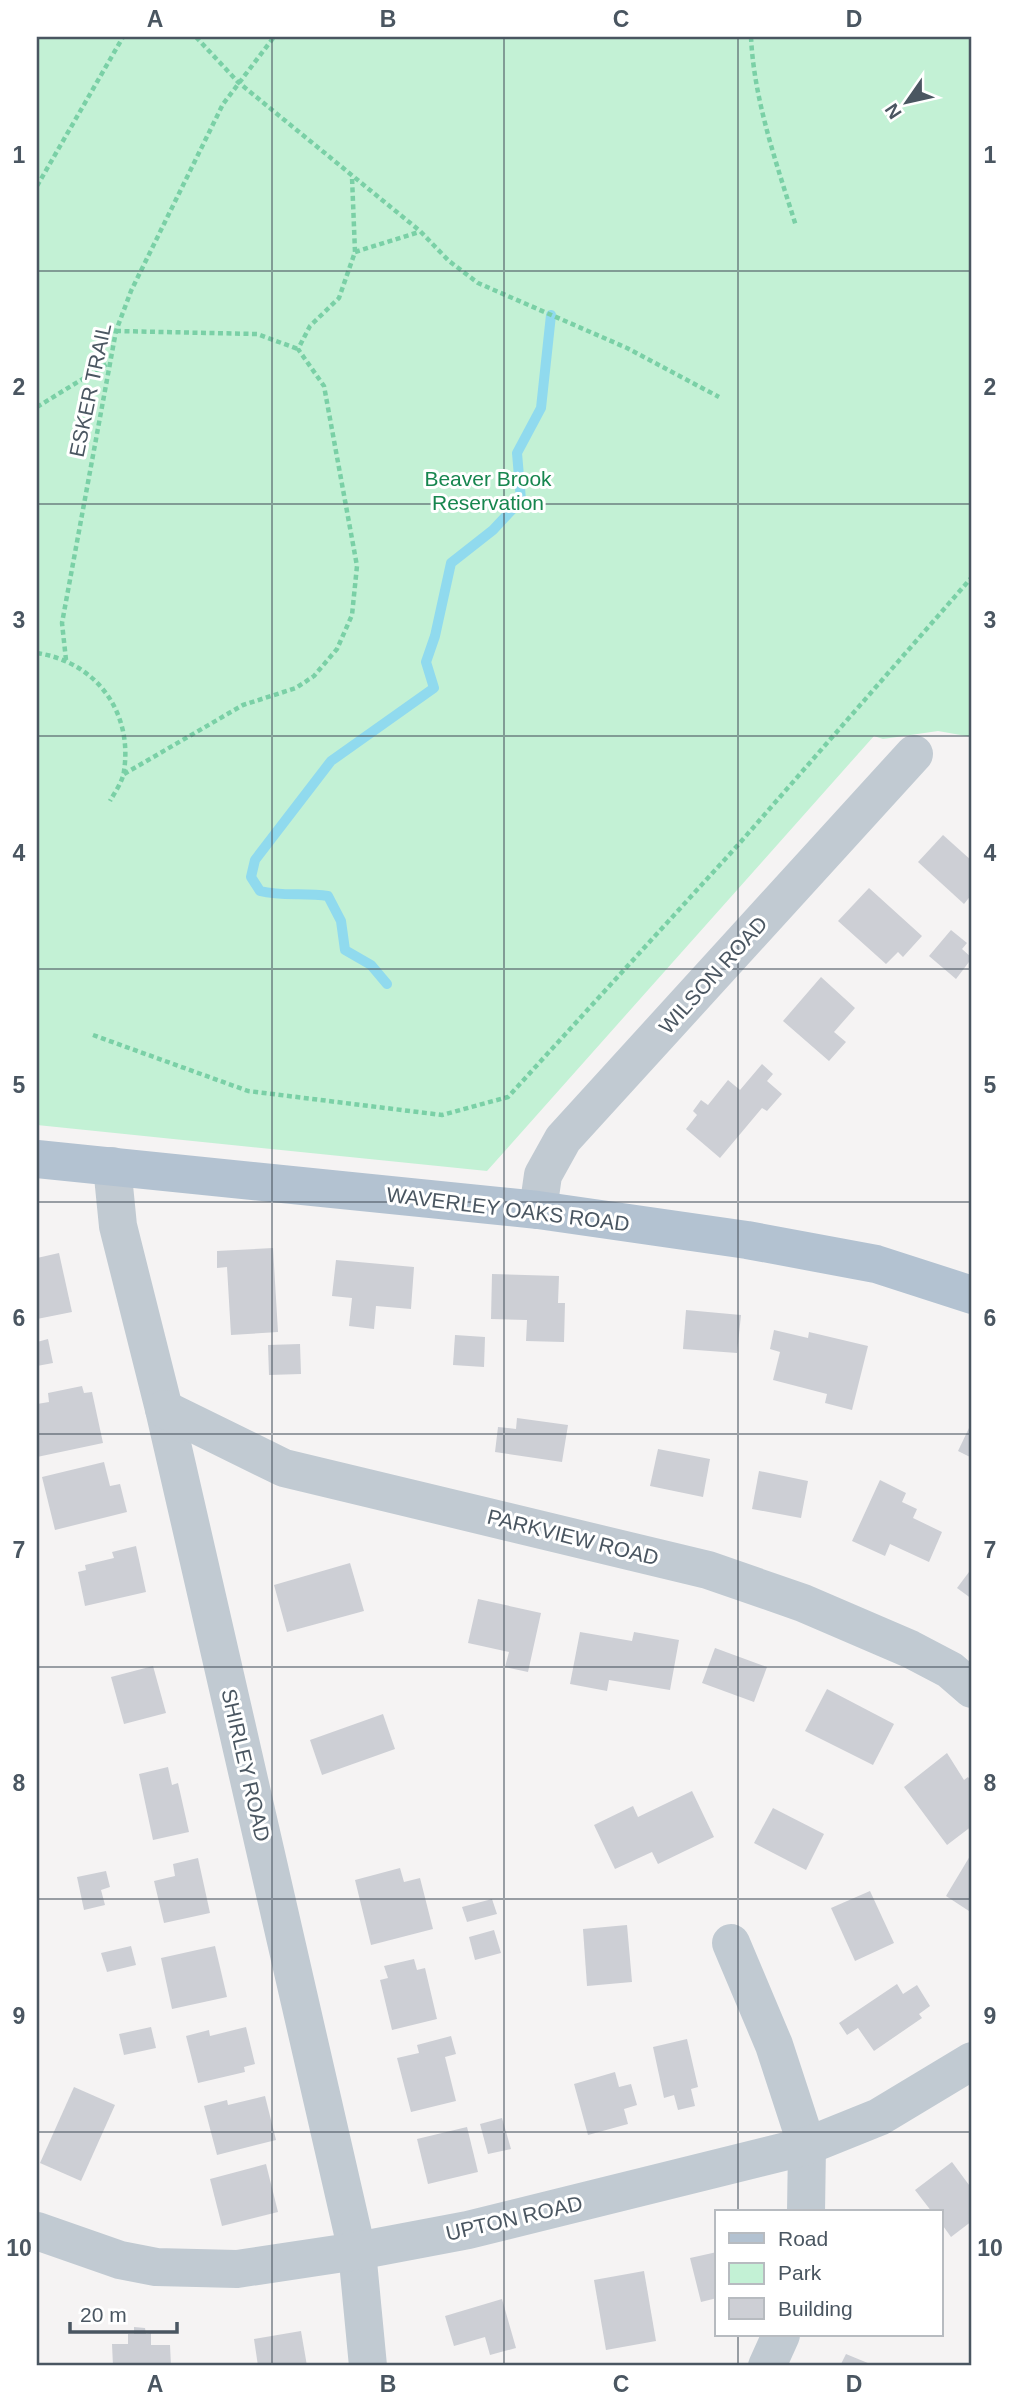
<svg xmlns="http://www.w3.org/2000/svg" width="1009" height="2403" font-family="Helvetica,sans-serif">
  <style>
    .green { fill: #c3f1d5 }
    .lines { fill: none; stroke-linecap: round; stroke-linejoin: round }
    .stream { stroke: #90daee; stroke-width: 10 }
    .building { fill: #cdcfd5 }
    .path { stroke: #7ad0a6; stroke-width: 4.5; stroke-dasharray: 5 3.5; stroke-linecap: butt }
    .minor { stroke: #c1cad2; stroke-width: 38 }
    .major { stroke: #b3c2d1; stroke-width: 38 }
    .grid { fill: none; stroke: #4a5661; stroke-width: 2; stroke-opacity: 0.55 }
    .labels { text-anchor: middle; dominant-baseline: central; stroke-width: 6; stroke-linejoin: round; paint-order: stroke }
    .street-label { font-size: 21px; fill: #4a5661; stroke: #fff }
    .park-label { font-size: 21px; fill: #17864f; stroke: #fff }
    .neatline { fill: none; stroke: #4a5661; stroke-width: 2.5 }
    .grid-label { font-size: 23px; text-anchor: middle; font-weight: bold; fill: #4a5661 }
  </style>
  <rect width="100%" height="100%" fill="#f5f3f3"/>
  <polygon class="green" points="37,37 972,37 972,737 938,731 883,739 874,736 487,1171 37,1125"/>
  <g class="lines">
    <path class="stream" d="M387,984l-16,-19 -26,-15 -4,-29 -13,-25c-24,-4 -45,1 -68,-5l-9,-14 4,-17 76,-99 103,-73 -8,-26 9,-26 16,-73 42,-33 28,-30 -4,-47 24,-45 10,-93"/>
  </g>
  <g class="building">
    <polygon points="943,835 972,861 972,894 964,904 918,862"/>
    <polygon points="869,888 922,936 903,957 898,952 886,964 838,921"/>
    <polygon points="951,930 967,943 962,949 972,958 956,979 929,956"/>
    <polygon points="821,977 855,1008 834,1032 846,1042 829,1061 783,1021"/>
    <polygon points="762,1064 773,1074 767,1081 782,1094 767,1111 762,1108 720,1158 686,1129 697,1115 693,1111 701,1100 708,1105 728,1080 740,1090"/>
    <polygon points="273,1248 278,1332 231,1335 227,1267 217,1268 217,1251"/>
    <polygon points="59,1253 72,1312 37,1319 37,1258"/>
    <polygon points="336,1260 414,1267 411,1309 376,1306 374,1329 349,1326 352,1298 332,1296"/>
    <polygon points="492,1274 559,1276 558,1303 565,1303 564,1342 526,1341 527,1320 491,1319"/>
    <polygon points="686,1310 741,1315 737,1353 683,1349"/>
    <polygon points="774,1330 808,1338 809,1332 868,1346 852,1410 825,1403 827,1394 773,1380 780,1352 770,1349"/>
    <polygon points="455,1335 485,1337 484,1367 453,1365"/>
    <polygon points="48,1339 53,1363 37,1366 37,1342"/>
    <polygon points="300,1344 301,1374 269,1375 268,1345"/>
    <polygon points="82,1386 84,1393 92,1392 103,1443 37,1457 37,1404 49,1402 48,1393"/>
    <polygon points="517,1418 568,1425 562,1462 495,1452 498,1427 516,1429"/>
    <polygon points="969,1428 972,1430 972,1458 958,1451"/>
    <polygon points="658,1449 710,1459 703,1497 650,1486"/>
    <polygon points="104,1462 110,1486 120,1484 127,1512 55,1530 42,1477"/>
    <polygon points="759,1471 808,1481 801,1518 752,1509"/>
    <polygon points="880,1480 906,1493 902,1502 917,1509 913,1518 942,1532 929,1562 890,1544 885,1556 852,1541"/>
    <polygon points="136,1546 146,1592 85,1606 78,1572 86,1570 85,1565 114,1558 112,1552"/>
    <polygon points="350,1563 364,1611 287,1632 274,1585"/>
    <polygon points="969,1572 972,1574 972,1599 957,1588"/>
    <polygon points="478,1599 541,1613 528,1672 505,1667 509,1652 468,1643"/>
    <polygon points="580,1632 632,1641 634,1632 679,1640 670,1690 609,1680 607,1691 570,1684"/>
    <polygon points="715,1648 767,1667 754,1702 702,1683"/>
    <polygon points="153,1666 166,1713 124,1724 111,1677"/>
    <polygon points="827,1689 894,1724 873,1765 805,1731"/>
    <polygon points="383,1714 395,1749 322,1775 310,1740"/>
    <polygon points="947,1753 964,1780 968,1777 972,1783 972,1826 947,1845 904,1787"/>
    <polygon points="168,1767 172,1785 178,1783 189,1832 153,1840 139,1774"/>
    <polygon points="692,1791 714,1837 658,1864 652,1852 615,1869 594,1825 633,1806 638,1817"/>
    <polygon points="773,1808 824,1834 806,1870 754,1843"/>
    <polygon points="970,1856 972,1857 972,1913 946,1896"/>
    <polygon points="198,1858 210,1913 164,1923 154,1881 175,1876 173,1864"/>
    <polygon points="400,1868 404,1882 420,1878 433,1929 371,1945 355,1880"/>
    <polygon points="106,1871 110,1887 101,1890 105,1905 84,1910 77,1877"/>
    <polygon points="870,1891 894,1943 855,1961 831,1908"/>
    <polygon points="492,1899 497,1914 467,1922 462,1907"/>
    <polygon points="627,1925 632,1982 587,1986 583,1929"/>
    <polygon points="494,1930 501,1953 475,1960 469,1937"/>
    <polygon points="131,1946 136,1965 107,1972 101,1953"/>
    <polygon points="215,1946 227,1997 172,2009 161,1958"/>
    <polygon points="414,1959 417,1970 425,1968 437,2019 392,2030 380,1980 388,1978 384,1966"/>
    <polygon points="897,1984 903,1994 917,1985 930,2006 919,2014 922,2018 874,2051 858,2028 847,2035 839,2023"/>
    <polygon points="151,2027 156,2048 124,2055 119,2034"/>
    <polygon points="246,2027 255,2064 244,2067 245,2072 198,2083 186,2036 209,2030 210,2036"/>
    <polygon points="451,2036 456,2054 445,2057 456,2101 411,2112 397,2058 419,2053 417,2045"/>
    <polygon points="687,2039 698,2087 691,2089 695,2106 678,2110 674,2095 664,2098 653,2047"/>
    <polygon points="615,2072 619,2087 631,2084 637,2105 624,2109 628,2124 588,2135 574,2084"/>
    <polygon points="74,2087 115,2105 81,2181 40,2163"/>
    <polygon points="265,2096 276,2140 217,2155 204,2106 227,2100 228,2105"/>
    <polygon points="502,2118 511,2149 488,2154 480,2124"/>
    <polygon points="467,2127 478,2172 428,2184 417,2139"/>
    <polygon points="952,2162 972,2189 972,2221 951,2237 941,2223 941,2212 932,2212 915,2190"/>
    <polygon points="266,2164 278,2212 222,2226 210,2179"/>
    <polygon points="717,2252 717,2298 701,2302 690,2258"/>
    <polygon points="644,2271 656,2341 606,2350 594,2280"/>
    <polygon points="502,2299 516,2348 490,2355 485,2337 454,2346 445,2316"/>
    <polygon points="134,2327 145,2328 146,2334 151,2333 151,2345 170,2345 171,2366 113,2366 112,2344 128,2344 128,2334 134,2334"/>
    <polygon points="301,2331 307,2366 258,2366 254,2339"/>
    <polygon points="846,2354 875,2366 840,2366"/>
  </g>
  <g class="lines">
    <g class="path">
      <polyline points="196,37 238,82 420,231 449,261 478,283 627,348 719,397"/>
      <path d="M751,37c3,64 26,128 45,189"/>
      <polyline points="37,186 123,37"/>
      <polyline points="355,252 419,232"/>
      <polyline points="116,331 257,334 298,349"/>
      <polyline points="37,407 107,364"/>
      <path d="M37,653c59,9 96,59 87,118 -1,10 -9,21 -14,30"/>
      <polyline points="66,660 62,623 116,331 131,291 223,104 274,37"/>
      <polyline points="124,774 243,705 296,688 314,676 337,649 352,615 357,566 324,386 298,349 310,326 339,298 355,252 352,177"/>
      <polyline points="93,1035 248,1091 442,1115 508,1097 738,845 972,577"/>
    </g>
    <g class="minor">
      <polyline points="112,1166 118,1226 164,1409 357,2251 368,2366"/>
      <polyline points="538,1210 543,1175 563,1139 914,754"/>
      <polyline points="164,1409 284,1468 708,1570 803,1603 910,1649 950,1670 972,1689"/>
      <polyline points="731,1943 774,2045 807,2146 806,2212"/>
      <polyline points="37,2231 120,2260 156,2267 237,2269 357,2251 468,2230 807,2146 879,2117 972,2061"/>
      <polyline points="767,2366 781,2335"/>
    </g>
    <polyline class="major" points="37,1159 538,1210 747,1240 876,1264 972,1295"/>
  </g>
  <path class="grid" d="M272,37v2329M504,37v2329M738,37v2175M37,271h935M37,504h935M37,736h935M37,969h935M37,1202h935M37,1434h935M37,1667h935M37,1899h935M37,2132h935M738,2335v31"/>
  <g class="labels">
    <g class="street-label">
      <text transform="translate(90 390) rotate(-78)">ESKER TRAIL</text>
      <text transform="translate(713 975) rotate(-48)">WILSON ROAD</text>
      <text transform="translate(508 1209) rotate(7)">WAVERLEY OAKS ROAD</text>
      <text transform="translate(573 1537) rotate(14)">PARKVIEW ROAD</text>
      <text transform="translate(246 1765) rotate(77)">SHIRLEY ROAD</text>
      <text transform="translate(514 2218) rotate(-13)">UPTON ROAD</text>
    </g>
    <g class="park-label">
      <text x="488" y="478">Beaver Brook<tspan x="488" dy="24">Reservation</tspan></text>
    </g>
  </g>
  <rect width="1009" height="2403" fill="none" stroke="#ffffff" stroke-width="77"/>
  <rect x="715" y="2210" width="228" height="126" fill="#ffffff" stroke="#b7bbc0" stroke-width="2"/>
  <rect x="729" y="2233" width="35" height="10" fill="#b3c2d1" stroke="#b7bbc0" stroke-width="2"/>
  <text x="778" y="2246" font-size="21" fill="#4a5661">Road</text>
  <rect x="729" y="2263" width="35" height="21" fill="#c3f1d5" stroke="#b7bbc0" stroke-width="2"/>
  <text x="778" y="2280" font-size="21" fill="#4a5661">Park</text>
  <rect x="729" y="2298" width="35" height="21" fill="#cdcfd5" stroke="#b7bbc0" stroke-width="2"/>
  <text x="778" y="2316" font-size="21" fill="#4a5661">Building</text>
  <g transform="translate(907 102) rotate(236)" stroke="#ffffff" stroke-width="5" paint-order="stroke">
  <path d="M0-5L12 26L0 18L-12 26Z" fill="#4a5661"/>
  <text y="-10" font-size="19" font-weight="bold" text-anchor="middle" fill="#4a5661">N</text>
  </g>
  <path d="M70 2322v10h107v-10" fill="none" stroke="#4a5661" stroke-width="3.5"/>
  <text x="80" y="2322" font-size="21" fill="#4a5661" stroke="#ffffff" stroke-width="5" paint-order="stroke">20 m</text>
  <rect x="38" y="38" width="932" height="2326" class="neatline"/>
  <g class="grid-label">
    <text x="155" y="27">A</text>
    <text x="388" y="27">B</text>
    <text x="621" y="27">C</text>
    <text x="854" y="27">D</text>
    <text x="19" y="163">1</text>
    <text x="990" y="163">1</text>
    <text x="19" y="395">2</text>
    <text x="990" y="395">2</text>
    <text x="19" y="628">3</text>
    <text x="990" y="628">3</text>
    <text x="19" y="861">4</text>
    <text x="990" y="861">4</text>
    <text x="19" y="1093">5</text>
    <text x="990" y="1093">5</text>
    <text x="19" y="1326">6</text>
    <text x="990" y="1326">6</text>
    <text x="19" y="1558">7</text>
    <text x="990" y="1558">7</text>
    <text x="19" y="1791">8</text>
    <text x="990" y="1791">8</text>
    <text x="19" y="2024">9</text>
    <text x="990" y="2024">9</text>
    <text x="19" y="2256">10</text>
    <text x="990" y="2256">10</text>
    <text x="155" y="2392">A</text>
    <text x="388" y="2392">B</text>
    <text x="621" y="2392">C</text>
    <text x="854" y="2392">D</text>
  </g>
</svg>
